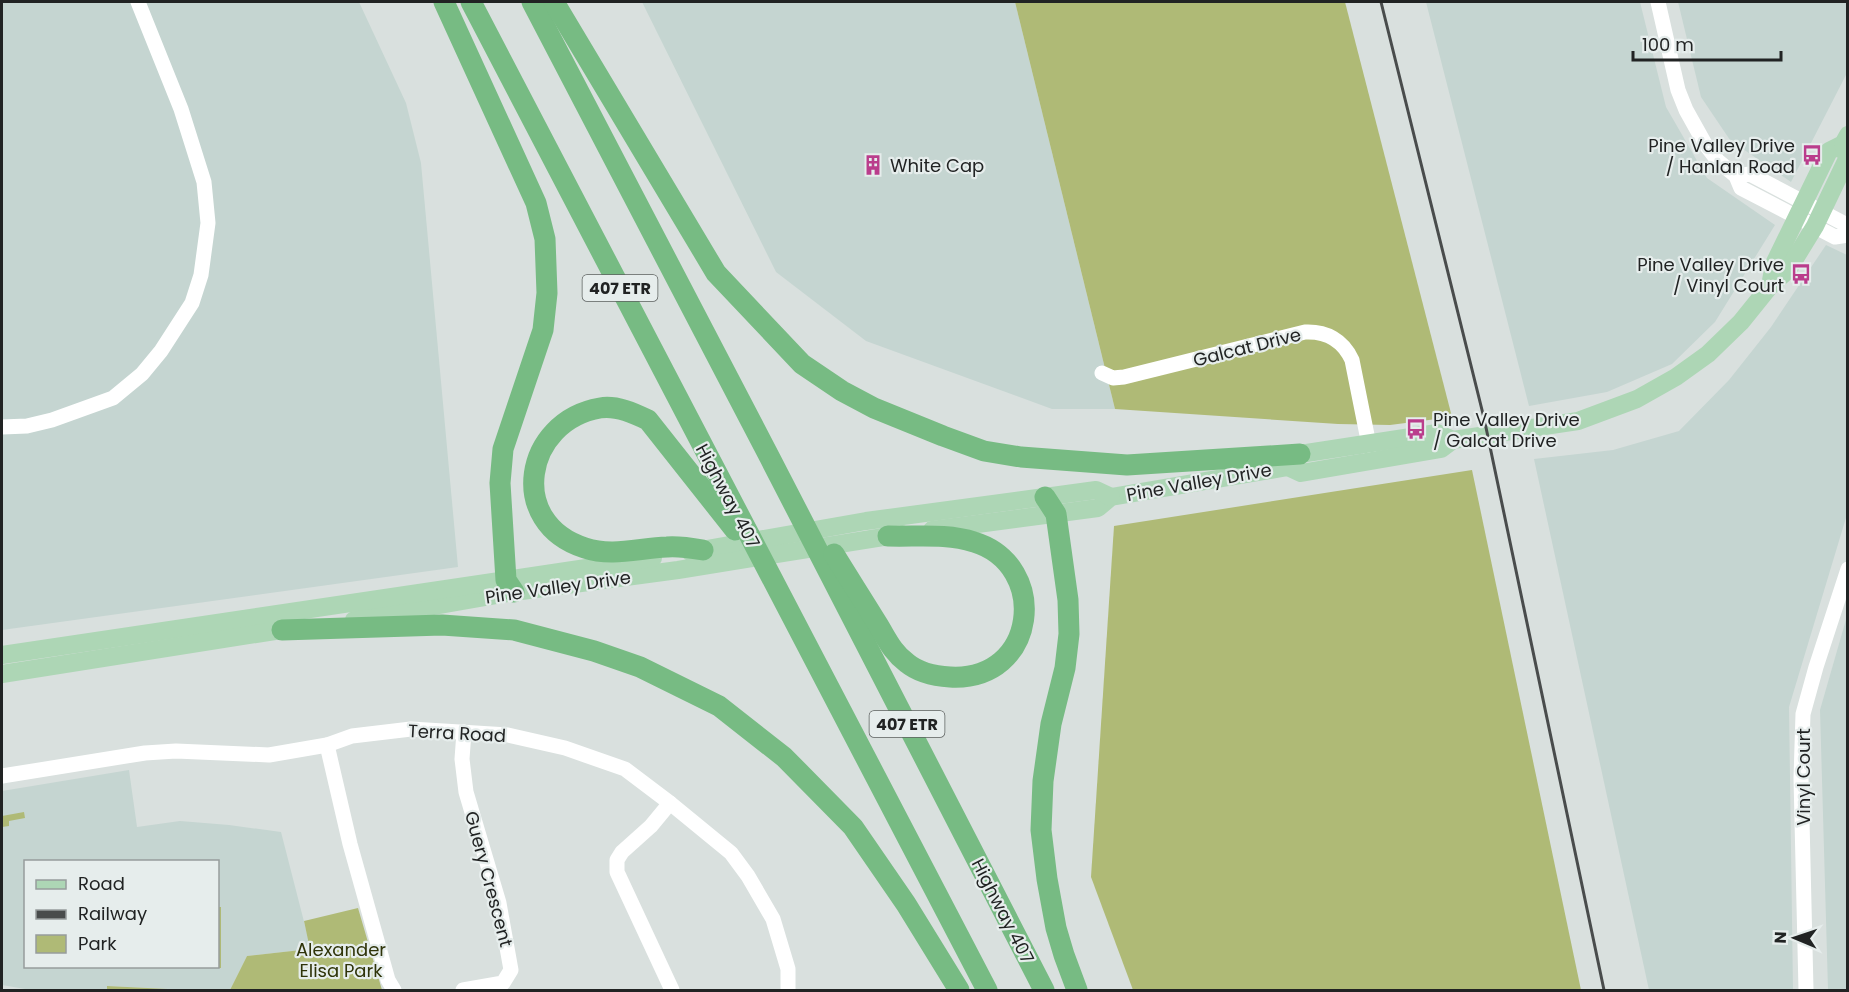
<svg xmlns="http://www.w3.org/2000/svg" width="1849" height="992" font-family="Poppins,sans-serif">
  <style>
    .built { fill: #c5d5d1; fill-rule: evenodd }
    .green { fill: #afba76 }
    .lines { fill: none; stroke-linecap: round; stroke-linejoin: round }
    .minor { stroke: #fff; stroke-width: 15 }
    .major { stroke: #add6b5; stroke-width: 18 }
    .highway { stroke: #77bb83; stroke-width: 21 }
    .rail { stroke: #494c4c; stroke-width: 3 }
    .labels { text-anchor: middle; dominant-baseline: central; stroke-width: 4.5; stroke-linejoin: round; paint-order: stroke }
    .shield { fill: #e6edec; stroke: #5c605f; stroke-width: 1.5 }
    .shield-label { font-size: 16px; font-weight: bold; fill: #212323 }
    .poi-label { font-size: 18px; fill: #212323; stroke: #e6edec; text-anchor: end }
    .street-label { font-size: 18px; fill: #212323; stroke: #e6edec }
    .park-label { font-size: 18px; fill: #2f3409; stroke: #e6edec }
  </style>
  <rect width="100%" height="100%" fill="#d9e0de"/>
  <g class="built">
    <polygon points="2,2 359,2 406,103 421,163 458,567 2,630"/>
    <polygon points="642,2 1015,2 1115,409 1052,409 866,341 776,272"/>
    <polygon points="1426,2 1640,2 1666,107 1707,178 1775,225 1715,322 1672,364 1607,392 1529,406"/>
    <polygon points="1678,2 1847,2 1847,73 1791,182 1730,140 1701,97"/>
    <polygon points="1826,245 1847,255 1848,511 1789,707 1793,990 1649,990 1534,459 1613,450 1679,431 1729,380 1771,327"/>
    <polygon points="1847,616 1847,990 1828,990 1820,710"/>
    <path d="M129,770l8,57 43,-6 49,4 52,7 30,117 -64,7 -17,34h-42l-80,-4 -1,4h-76l-29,-5v-194zM26,862h192v104h-192z"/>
  </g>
  <g class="green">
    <polygon points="1015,2 1345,2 1452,417 1390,425 1338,424 1115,409"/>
    <polygon points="1472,470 1581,990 1133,990 1091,877 1114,526"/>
    <polygon points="24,812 25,818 9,821 9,826 2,827 2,816"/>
    <polygon points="218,907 221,907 221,968 137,968 218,966"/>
    <polygon points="358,908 382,990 230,990 247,956 310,949 304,921"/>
    <polygon points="107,986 188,990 107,990"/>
  </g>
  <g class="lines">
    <g class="minor">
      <polyline points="1658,2 1678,90 1686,110 1705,144 1718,161 1736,176 1741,188 1835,237 1848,235"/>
      <polyline points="1736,176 1750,174 1843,223 1848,232"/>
      <path d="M1102,373l11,5 11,-1 181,-45c21,-1 38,8 47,28l19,95"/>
      <polyline points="2,427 27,426 52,420 113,398 142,374 161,351 192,303 201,275 208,223 204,182 181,109 138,2"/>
      <polyline points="327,745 350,844 388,980 394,990"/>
      <polyline points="2,776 145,753 176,751 269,755 327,745 352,736 411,729 508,735 565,748 625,769 670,803 731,853 748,876 773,919 788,969 788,990"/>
      <polyline points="670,803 651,826 622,852 617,860 617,872 672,990"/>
      <polyline points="463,990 503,983 511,970 499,903 466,792 462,759 464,732"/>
      <polyline points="1806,990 1801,778 1803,714 1816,667 1848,569"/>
    </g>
    <g class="major">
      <polyline points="1770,286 1774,264 1829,151 1843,144 1848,135"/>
      <polyline points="1291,463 1300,454 1437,433 1453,440"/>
      <polyline points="932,530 1098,508 1111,497 1288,467 1301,473 1441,449 1453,440 1578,421 1637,399 1676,377 1708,354 1741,322 1770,286 1788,270 1815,226 1847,159 1843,144"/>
      <polyline points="690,552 866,521 1096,490 1111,497"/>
      <polyline points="354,620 514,592 678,570 902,534"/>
      <polyline points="2,655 653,558"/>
      <polyline points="2,674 294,628"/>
    </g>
    <g class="highway">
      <polyline points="444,2 536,203 545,239 547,293 543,330 503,449 500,483 506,580 514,592"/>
      <polyline points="471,2 987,990"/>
      <polyline points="532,2 770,458 1044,990"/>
      <polyline points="554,2 716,273 802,364 842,391 874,408 943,436 984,451 1021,457 1127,465 1300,454"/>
      <polyline points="1045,497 1056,514 1068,600 1069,634 1065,668 1051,724 1043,781 1041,830 1047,879 1056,928 1064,955 1077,990"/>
      <path d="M703,550c-12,-2 -24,-4 -36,-3 -28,1 -55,10 -82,1 -79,-25 -61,-127 15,-140 16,-3 34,5 48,12l87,110"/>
      <path d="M834,554c14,23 29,46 43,69 10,16 15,29 30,40 12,10 27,13 43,14 88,5 100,-112 24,-135 -27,-9 -58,-5 -86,-6"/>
      <polyline points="282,630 442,625 514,630 594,651 640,667 719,706 784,757 853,827 906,904 959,990"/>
    </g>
    <polyline class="rail" points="1381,2 1484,418 1604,990"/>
  </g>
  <defs>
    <g id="bus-bare" transform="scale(1.62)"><path d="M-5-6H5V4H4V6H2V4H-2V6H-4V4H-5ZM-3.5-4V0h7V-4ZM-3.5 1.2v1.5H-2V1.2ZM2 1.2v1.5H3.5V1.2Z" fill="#ba3d8c" stroke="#e6edec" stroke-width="2.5" paint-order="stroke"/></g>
    <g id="building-bare" transform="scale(1.62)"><path d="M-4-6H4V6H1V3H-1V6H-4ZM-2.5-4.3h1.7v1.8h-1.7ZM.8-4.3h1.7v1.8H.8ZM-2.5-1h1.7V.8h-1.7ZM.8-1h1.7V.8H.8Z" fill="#ba3d8c" stroke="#e6edec" stroke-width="2.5" paint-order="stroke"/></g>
  </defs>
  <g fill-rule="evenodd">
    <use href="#bus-bare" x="1812" y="155"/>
    <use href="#building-bare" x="873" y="165"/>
    <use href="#bus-bare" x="1801" y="274"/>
    <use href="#bus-bare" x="1416" y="429"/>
  </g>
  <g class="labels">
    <g class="shield">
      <rect x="582.5" y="275" width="75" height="26" rx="4.5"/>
      <rect x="869.5" y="711" width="75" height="26" rx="4.5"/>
    </g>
    <g class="shield-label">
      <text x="620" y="288">407 ETR</text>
      <text x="907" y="724">407 ETR</text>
    </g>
    <g class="poi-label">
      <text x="1795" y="145">Pine Valley Drive<tspan x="1795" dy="21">/ Hanlan Road</tspan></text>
      <text x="890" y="165" text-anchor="start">White Cap</text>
      <text x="1784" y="264">Pine Valley Drive<tspan x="1784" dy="21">/ Vinyl Court</tspan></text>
      <text x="1433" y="419" text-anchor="start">Pine Valley Drive<tspan x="1433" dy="21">/ Galcat Drive</tspan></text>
    </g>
    <g class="street-label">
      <text transform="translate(1247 347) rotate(-14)">Galcat Drive</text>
      <text transform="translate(1199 482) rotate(-10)">Pine Valley Drive</text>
      <text transform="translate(728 496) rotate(62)">Highway 407</text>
      <text transform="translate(558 587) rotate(-8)">Pine Valley Drive</text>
      <text transform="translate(457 733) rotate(3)">Terra Road</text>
      <text transform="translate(1803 777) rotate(-90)">Vinyl Court</text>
      <text transform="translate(489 879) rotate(75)">Guery Crescent</text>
      <text transform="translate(1003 911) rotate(63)">Highway 407</text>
    </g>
    <g class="park-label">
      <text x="341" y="949">Alexander<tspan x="341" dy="21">Elisa Park</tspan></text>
    </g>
  </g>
  <rect width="1849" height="992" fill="none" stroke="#212323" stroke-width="6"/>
  <rect x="24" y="860" width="195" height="108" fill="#e6edec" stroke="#979c9c" stroke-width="1.5"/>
  <rect x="36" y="880" width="30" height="9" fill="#add6b5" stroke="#979c9c" stroke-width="1.5"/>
  <text x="78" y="890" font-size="18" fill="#212323">Road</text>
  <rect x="36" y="910" width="30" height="9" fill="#494c4c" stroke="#979c9c" stroke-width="1.5"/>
  <text x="78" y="920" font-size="18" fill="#212323">Railway</text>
  <rect x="36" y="935" width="30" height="18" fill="#afba76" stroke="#979c9c" stroke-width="1.5"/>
  <text x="78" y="950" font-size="18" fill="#212323">Park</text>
  <g transform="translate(1795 938) rotate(272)" stroke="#e6edec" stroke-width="4.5" paint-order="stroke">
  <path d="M0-4.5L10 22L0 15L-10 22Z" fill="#212323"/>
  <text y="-9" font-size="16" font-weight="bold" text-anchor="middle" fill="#212323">N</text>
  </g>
  <path d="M1633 51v9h148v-9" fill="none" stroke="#212323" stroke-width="3"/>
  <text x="1642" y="51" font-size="18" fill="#212323" stroke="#e6edec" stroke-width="4.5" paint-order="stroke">100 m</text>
</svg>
